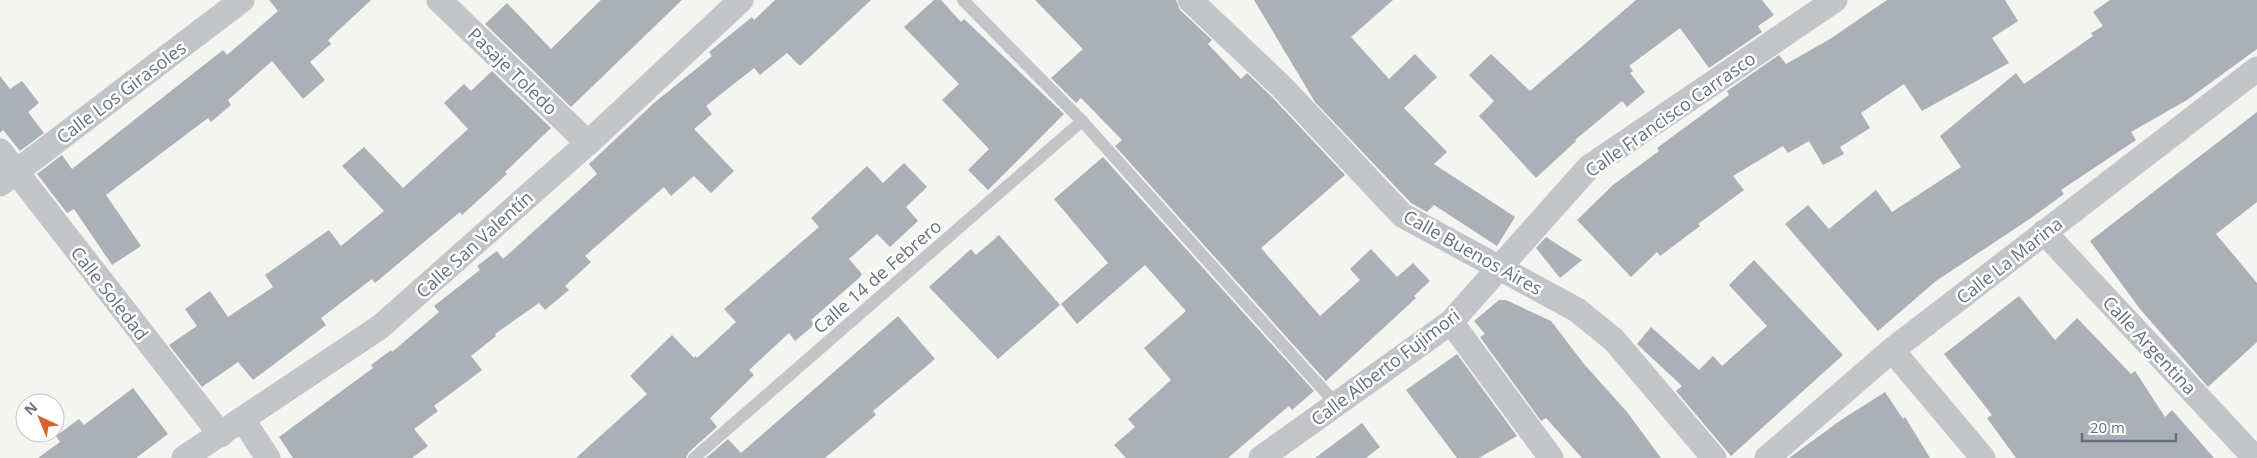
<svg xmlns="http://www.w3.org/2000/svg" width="2257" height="458" font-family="'Open Sans',sans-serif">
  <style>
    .building { fill: #aab0b6 }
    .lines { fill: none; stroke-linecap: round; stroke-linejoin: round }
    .lane { stroke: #c2c4c8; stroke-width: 12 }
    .street { stroke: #c2c4c8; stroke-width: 25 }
    .labels { text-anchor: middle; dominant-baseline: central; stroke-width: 5; stroke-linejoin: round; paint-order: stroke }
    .street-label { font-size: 18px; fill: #647181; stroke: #fff }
  </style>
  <rect width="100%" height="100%" fill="#f4f4f0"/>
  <g class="building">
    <polygon points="269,0 371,0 328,40 331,44 310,62 325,80 303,99 272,61 228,100 231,105 211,122 208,118 106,195 141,246 112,265 74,209 67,213 37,174 62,155 72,169 223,50 227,55 278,11"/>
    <polygon points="601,0 682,0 571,107 485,24 507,3 551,49"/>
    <polygon points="775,0 871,0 800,66 787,53 760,75 754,68 706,106 712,114 694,129 734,171 711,193 694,176 671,196 664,187 585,256 591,262 565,286 569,290 545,310 539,303 495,334 496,336 471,356 482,370 434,406 438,411 414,429 428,446 412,458 293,458 279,437 373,368 371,365 391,350 392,352 439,312 434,306 480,270 477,266 497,251 503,259 597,174 589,164 654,103 712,56 709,52 752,17 754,20"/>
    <polygon points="934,0 941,0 961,22 964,19 1064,114 988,190 968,170 989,149 942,100 959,84 904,27"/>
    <polygon points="1035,0 1176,0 1180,10 1212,40 1208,44 1241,79 1247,73 1272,97 1345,175 1261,248 1320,316 1360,280 1350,269 1371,249 1397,277 1413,263 1430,281 1414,296 1416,298 1326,381 1115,146 1122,140 1081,98 1076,103 1051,78 1083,49"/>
    <polygon points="1254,0 1393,0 1351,37 1389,79 1415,54 1437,77 1404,108 1447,152 1434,164 1515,217 1497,246 1434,205 1427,212 1411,203 1315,102"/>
    <polygon points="1636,0 1762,0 1774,15 1758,26 1762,32 1709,68 1680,28 1629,66 1633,71 1630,73 1645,92 1627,107 1622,101 1575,140 1576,141 1536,178 1479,116 1494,101 1469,75 1491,54 1530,91"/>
    <polygon points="1887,0 2005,0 2018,21 1992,38 2009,63 1922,111 1904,84 1861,113 1870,128 1840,147 1844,154 1823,165 1809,141 1788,153 1783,146 1733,176 1744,190 1698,224 1700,226 1660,256 1657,252 1631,277 1577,220 1613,185 1659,151 1657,148 1729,95 1727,91 1779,55 1786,64 1830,39"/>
    <polygon points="2110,0 2257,0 2257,49 2187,100 2131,132 2136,140 2061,190 2064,194 2031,218 1936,281 1878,331 1785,224 1808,205 1829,229 1876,190 1892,212 1961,167 1940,136 2016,73 2024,84 2093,36 2091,33 2103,26 2093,12"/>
    <polygon points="492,71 551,128 505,172 507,174 462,215 460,212 375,283 372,279 321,318 326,325 253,380 238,362 202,387 169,345 197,326 185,309 210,291 228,317 273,287 265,275 329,230 341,246 384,211 342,166 364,147 403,188 468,129 444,103 464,84 471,91"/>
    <polygon points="0,76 10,89 22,81 39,103 28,112 44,133 20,151 3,130 0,133"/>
    <polygon points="2257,112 2257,202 2216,234 2257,283 2257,342 2208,387 2140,309 2090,241"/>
    <polygon points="1103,157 1314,391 1292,410 1289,406 1278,415 1228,458 1126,458 1114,445 1135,427 1128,419 1171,380 1144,348 1186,311 1145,265 1077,324 1061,304 1108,263 1054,199"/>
    <polygon points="904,163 927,187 906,207 918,221 890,247 877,234 849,259 862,274 859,278 811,320 815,324 795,341 789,333 749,370 754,375 710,418 717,427 689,452 686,458 576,458 647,394 630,376 672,335 694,358 695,356 697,358 736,322 724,309 819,227 811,218 867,166 883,183"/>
    <polygon points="999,235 1060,305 998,359 929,287 971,249 976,255"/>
    <polygon points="1546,237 1582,260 1560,278 1536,248"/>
    <polygon points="1754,260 1843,355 1731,456 1676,391 1682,386 1637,344 1651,327 1699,370 1713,356 1722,366 1767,326 1729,285"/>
    <polygon points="2019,296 2055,340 2077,318 2131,374 2135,371 2165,417 2172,410 2214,458 2016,458 1987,418 1992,415 1944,354"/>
    <polygon points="1499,300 1506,300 1551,321 1584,364 1627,412 1661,458 1582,458 1546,418 1541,421 1480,337 1485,334 1474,321"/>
    <polygon points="898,316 935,359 873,411 876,415 825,458 706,458 728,439 741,453"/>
    <polygon points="1457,354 1517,436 1479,458 1457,458 1406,390"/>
    <polygon points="133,388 168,434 136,458 38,458 60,442 56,436 79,419 84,425"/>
    <polygon points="1885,392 1903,419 1905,417 1930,458 1789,458 1841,420"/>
    <polygon points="1362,423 1380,447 1366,458 1315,458"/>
  </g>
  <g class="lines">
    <g class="lane">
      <polyline points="963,0 1082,121 1336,404"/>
      <polyline points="694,458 1082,121"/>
    </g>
    <g class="street">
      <polyline points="439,0 588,143"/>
      <polyline points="1190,0 1282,87 1402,215 1577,310 1614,340 1714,458"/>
      <polyline points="0,151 221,435"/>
      <polyline points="0,184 242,0"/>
      <polyline points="2044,232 2255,458"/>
      <polyline points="1451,322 1551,458"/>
      <polyline points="1892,350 1983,458"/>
      <polyline points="243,420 268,458"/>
      <polyline points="184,458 380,327 588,143 741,0"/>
      <polyline points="1261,458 1451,322 1589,167 1835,0"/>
      <polyline points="1767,458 1892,350 2257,69"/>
    </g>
  </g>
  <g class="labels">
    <g class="street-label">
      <text transform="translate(513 71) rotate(44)">Pasaje Toledo</text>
      <text transform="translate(121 92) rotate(-37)">Calle Los Girasoles</text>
      <text transform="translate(1670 114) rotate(-35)">Calle Francisco Carrasco</text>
      <text transform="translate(474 244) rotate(-42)">Calle San Valentín</text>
      <text transform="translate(1473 252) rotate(29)">Calle Buenos Aires</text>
      <text transform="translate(2009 260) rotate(-38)">Calle La Marina</text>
      <text transform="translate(877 276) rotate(-41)">Calle 14 de Febrero</text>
      <text transform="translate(110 293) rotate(52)">Calle Soledad</text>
      <text transform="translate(2150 345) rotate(47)">Calle Argentina</text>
      <text transform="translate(1385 367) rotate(-37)">Calle Alberto Fujimori</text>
    </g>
  </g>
  <g transform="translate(40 418) rotate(316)"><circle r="24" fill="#ffffff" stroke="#c1c6cd"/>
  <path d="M0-4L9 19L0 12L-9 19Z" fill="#de6026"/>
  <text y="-8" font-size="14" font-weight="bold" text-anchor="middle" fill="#647181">N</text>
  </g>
  <path d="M2082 433v8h94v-8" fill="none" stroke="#647181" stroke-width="2.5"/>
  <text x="2090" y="433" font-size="15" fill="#647181" stroke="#ffffff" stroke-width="4" paint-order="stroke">20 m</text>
</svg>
